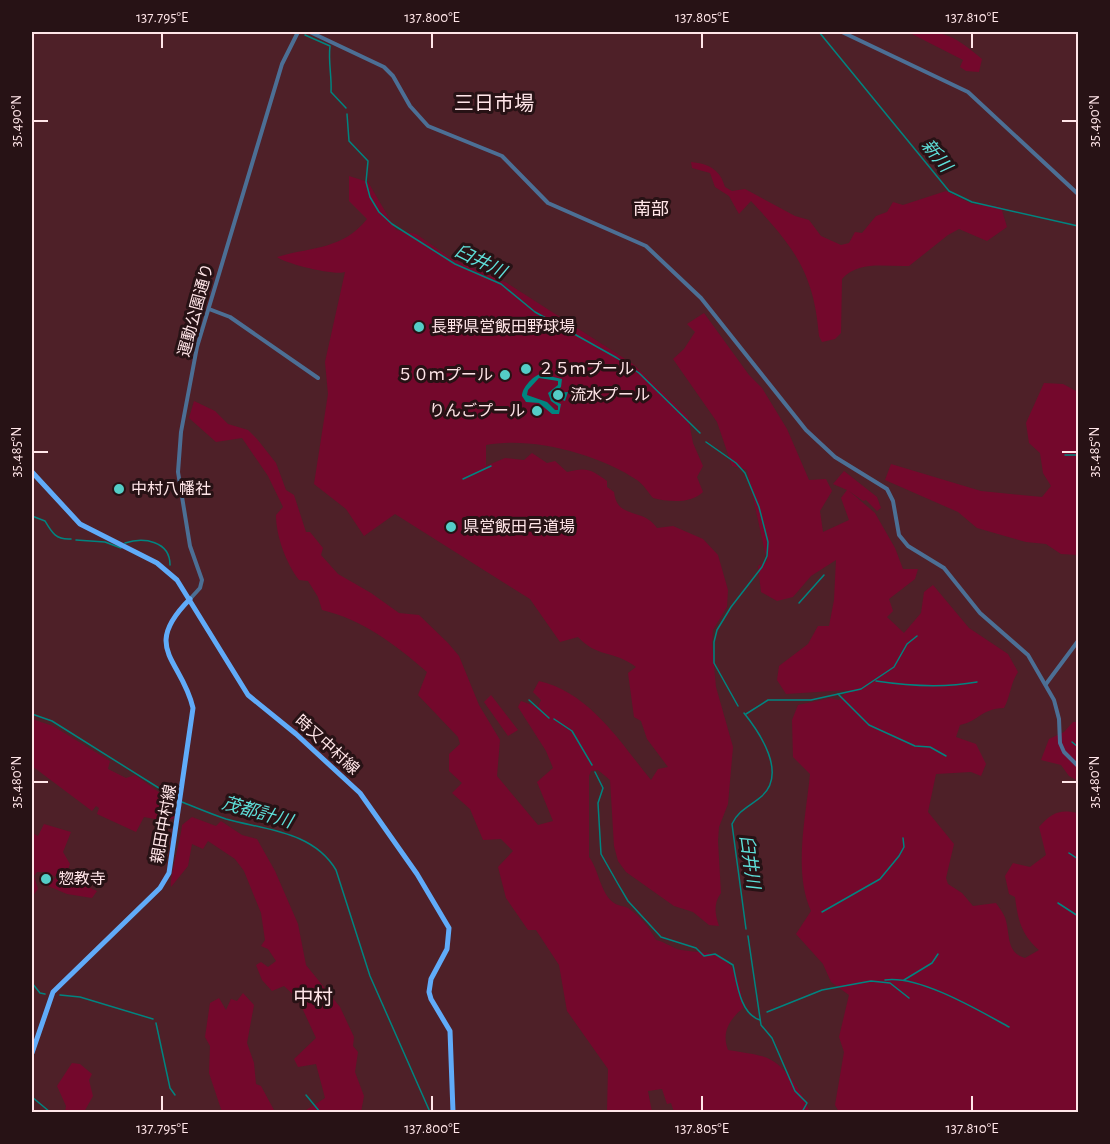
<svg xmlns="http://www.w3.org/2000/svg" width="1110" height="1144" font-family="'Alegreya Sans','Noto Sans JP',sans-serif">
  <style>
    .green { fill: #74082c }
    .water { fill: #008580; fill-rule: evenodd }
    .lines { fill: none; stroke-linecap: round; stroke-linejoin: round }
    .stream { stroke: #008580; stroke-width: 1.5 }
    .minor { stroke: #4c6f95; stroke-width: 4 }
    .major { stroke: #60abf9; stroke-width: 5 }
    .ticks { fill: none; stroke: #ffe5e8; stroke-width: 2 }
    .poi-dot { fill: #54cdc7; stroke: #271215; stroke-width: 2 }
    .labels { text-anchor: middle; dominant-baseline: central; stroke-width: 6; stroke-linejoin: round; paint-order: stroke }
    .street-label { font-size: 16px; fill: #ffe5e8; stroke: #271215 }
    .poi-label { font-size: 16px; fill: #ffe5e8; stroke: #271215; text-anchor: start }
    .water-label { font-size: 18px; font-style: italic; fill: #5edfd9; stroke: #271215 }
    .neighbourhood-label { font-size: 18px; fill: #ffe5e8; stroke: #271215 }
    .quarter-label { font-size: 20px; fill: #ffe5e8; stroke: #271215 }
    .neatline { fill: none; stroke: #ffe5e8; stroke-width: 2 }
    .ticks-label { font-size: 15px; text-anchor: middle; fill: #ffe5e8 }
  </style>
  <rect width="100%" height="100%" fill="#4e2028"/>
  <g class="green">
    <path d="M908,32c38,-1 45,3 74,27l-3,13 -13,-1 -6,-4 3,-7z"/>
    <path d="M691,162c19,2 29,8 34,25l7,4 13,-2 50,27 14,4 12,16 20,9 8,-2 6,-11 7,1 14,-17 11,-4 6,-10 10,3 43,-14 26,13 29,3 6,20 -20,14 -28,-12 -11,6 -39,31c-24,1 -50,-6 -67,13l-1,54 -6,6 -13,3 -3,-6c-5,-64 -26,-90 -68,-135l-12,13 -10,-18 -14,-9 -5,-14 -18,-5z"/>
    <path d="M349,176l19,6 28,48 20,4 36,25 55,24 126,81 55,53 5,26 10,23 -6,11 6,15c-12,12 -35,10 -50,6 -5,-6 -10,-14 -16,-18 -38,-26 -106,-44 -151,-35v21l19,-8 19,2 8,-7 15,10 8,-2 12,11c19,-5 24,-3 40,9v6l7,5c3,28 29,15 43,36l16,-2 30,13 15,16 10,35 -1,17 -14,23 -1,13 4,44 17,60 -5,57 -9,23 -1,14 3,52c-8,11 -6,21 -2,33l-10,-1 -16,-13 -19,-6 -48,-34 -8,-11 -4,-15 -4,-66 -12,-10 -7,1 -2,5v81c10,13 11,36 25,46 4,3 10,3 14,5 12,8 21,19 28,32 9,2 13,6 21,9 10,3 22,2 32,4 28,7 32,31 34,55 -13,11 -22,24 -15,42 11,2 22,3 33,6 23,5 41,36 49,56h-136l-3,-9 -4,1 -5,-15 -14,2 4,21h-45l1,-43 -41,-58 -8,-46 -23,-35h-8l-22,-32 -8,-31 15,-16 -12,-12 -18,1 -13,-31 -18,-16 10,-10 -13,-12v-17l11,-10 -2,-7 -40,-42 9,-23c-31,-27 -65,-53 -105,-62l-4,-13 -10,-16 -9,-1c-13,-17 -23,-44 -23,-65l7,-8 -15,-31 -26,-38 -26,4 -27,-24 5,-17 21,10 13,13 20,6 9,9 19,24 10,27 8,5 12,37h4l13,16 -2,7 17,19 33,19 28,20 20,2 29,28 11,13 20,49 21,35 -3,36 41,49 15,-4 -16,-39 16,-14 -7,-17 -28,-44 3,-6 17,6 3,-7 -8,-8 6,-11c51,12 81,61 112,99l7,-11 10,-2 -21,-28 -6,-18 -7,-4 -6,-44 8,-6c-22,-17 -39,-9 -58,-30l-18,5 -30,-43 -135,-85 -31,22 -18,-27 -32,-25 14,-90 -3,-32 20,-90c-9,4 -59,-8 -68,-15 33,-10 66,-7 90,-38l-18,-18z"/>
    <path d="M704,313l45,62 13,13 25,41 22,51 17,-1 6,12 -12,20 3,21 26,-12 -8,-22 6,-8 -14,-6 11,-13 33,26 4,11 -4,3 -11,-11 -3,1 -14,-10 26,22 20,35 8,21h15l-3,10 -26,20 4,12 -6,6 17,16 17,-20 3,-21 9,-7 36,43 39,26 10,18c-8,12 -7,23 -14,36 -24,1 -23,12 -44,17l-4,12 20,7 10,20 -5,12 -10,-4 -35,2 -8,38 26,32 -8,34 2,6 14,9 11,13 23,-3c4,6 9,12 10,18 4,16 1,32 19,37l14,-8c-18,-16 -21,-30 -24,-53l-6,-3 -4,-18 8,-13 17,4 16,-12 -7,-28c13,-15 21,-18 39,-14v299h-239l-4,-7 9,-53 -5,-15 10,-42 -18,-13 -8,-18 -27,-30 15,-23c-18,-40 -5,-94 -1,-137l-17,-17 -1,-37 6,-15 33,-7 8,2 9,-10 -62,4 -9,-14 2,-14 29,-22 10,-18h11l5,-26 2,-40 -25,16 -18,21 -16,4 -16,-9 -3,-26 9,-5 -20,-91 -15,-4 -15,-44 -44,-63 11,-10 11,-17 -8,-8z"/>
    <polygon points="1044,383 1063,384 1078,392 1078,555 1061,554 1046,544 1026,542 977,528 958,512 885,480 891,464 981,491 1042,497 1051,486 1043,473 1040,453 1029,443 1026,423"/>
    <polygon points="491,695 518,730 508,736 484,702"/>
    <polygon points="32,719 53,726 110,761 108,769 126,778 135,775 174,803 174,818 165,821 144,817 136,832 97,814 99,808 96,806 92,811 32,766"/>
    <polygon points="1073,722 1078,722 1078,781 1069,776 1061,765 1041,760 1049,739 1064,732"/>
    <path d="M192,817l24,9 5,-5 21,14 15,4 18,32 23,53 8,41 34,42 14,30 -1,9 5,6 -3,20 9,24 -3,16h-58l22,-14 -9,-34 -18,3 -4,-8 22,-21 -18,-39 -14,-13 -12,5 -10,-11 -6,-15 5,-3 7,5 8,-6 -8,-12 -7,-3 4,-6 -4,-27 -17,-42 -9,-12 -27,-18 -5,8 -11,-5 -4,22 -17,21c-2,-9 10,-48 11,-62z"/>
    <polygon points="44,824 71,832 63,852 70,864 66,876 97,891 92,898 67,894 48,886 56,877 46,872 37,872 34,876 38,889 32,897 32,833 38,836"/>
    <polygon points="243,993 254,1005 247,1043 254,1063 256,1084 261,1086 275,1112 222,1112 209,1073 210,1046 205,1037 210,1003 219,998 226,1010 231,999 237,1001"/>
    <polygon points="72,1063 80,1064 92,1074 89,1080 93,1096 84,1112 65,1112 66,1106 57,1086"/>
  </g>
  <path class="water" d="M540,374l22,5 -1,8 -7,6 14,-1 -3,9 -12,-5 1,5 7,3 -2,10h-7l-13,-11 -13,-1 -4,-6c0,-8 10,-19 18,-22zM539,378l19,3v4l-10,8 3,8 7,5v4h-3l-8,-8 -20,-7 1,-5z"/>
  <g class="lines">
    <g class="stream">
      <polyline points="819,32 949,191 972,202 1078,226"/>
      <path d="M305,35l25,11c-2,16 2,30 1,46l15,16"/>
      <polyline points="347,114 349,141 368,161 366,182 370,197 379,212 392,224 455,264 501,284 535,312 617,358 639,373 700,433"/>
      <polyline points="706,442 736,463 745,473 759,507 768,542 767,556 762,567 731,607 717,630 714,642 714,663 738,706"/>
      <polyline points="1065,455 1078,455"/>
      <polyline points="463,479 491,466"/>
      <path d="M32,516l13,5c7,12 11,19 26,18"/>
      <polyline points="76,540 105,542 121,548"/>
      <path d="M125,543c19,-6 45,-2 45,22"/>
      <polyline points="799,603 824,575"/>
      <path d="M876,681c33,5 68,7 101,1"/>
      <polyline points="838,694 869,725 915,746 930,747 946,756"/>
      <polyline points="529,700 549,718"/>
      <path d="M744,713c16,20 43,60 18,83 -10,9 -24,14 -30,28l14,105"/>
      <polyline points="32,714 52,721 178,800"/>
      <polyline points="746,714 768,700 811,700 861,689 894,667 907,644 917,636"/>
      <polyline points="554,719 572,731 592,765"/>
      <polyline points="1072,742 1078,747"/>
      <path d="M595,772l8,16 -5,15 3,51 17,30 10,17 33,36 35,11 8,8 11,-2 18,11c4,18 7,49 27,55"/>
      <path d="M182,802c15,6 29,12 44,17 39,11 87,12 110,51l34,106 60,136"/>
      <polyline points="1069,853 1078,859"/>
      <polyline points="1058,903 1078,916"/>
      <polyline points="822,912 880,879 899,856 904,847 903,838"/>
      <polyline points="748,936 761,1025 772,1038 795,1091 807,1103 802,1112"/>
      <path d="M885,980c34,-5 93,30 124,47"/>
      <polyline points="904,980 932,963 938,954"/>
      <polyline points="32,983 40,993 45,994"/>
      <polyline points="60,995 80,997 153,1019"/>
      <polyline points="767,1012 822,990 871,981 890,983 909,998"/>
      <polyline points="156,1023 170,1088 175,1095"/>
      <polyline points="306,1095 320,1112"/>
      <polyline points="32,1097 50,1112"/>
    </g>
    <g class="minor">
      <polyline points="310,32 384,67 393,76 410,106 428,126 502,156 548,203 646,246 701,298 806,430 835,457 887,489 893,501 899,535 908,546 944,568 980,613 1028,655 1054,700 1059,719 1060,743 1064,752 1078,766"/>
      <polyline points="842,32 968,92 1078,194"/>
      <polyline points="209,309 230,317 318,378"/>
      <polyline points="190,599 200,588 202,580 190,546 178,472 181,432 197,347 282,64 298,32"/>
      <polyline points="1046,684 1078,641"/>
    </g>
    <g class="major">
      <polyline points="32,472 80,524 157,563 177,580 248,695 296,734 360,793 417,874 449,928 447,949 431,979 429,992 431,999 450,1031 453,1112"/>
      <path d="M32,1053l21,-61 107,-104 9,-15 24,-165c-11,-49 -53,-59 -3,-109"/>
    </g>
  </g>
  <path class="ticks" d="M162,33v15M432,33v15M702,33v15M972,33v15M33,121h15M1062,121h15M33,452h15M1062,452h15M33,782h15M1062,782h15M162,1096v15M432,1096v15M702,1096v15M972,1096v15"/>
  <g class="poi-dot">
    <circle cx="419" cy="327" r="6"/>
    <circle cx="526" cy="369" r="6"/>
    <circle cx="505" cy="375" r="6"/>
    <circle cx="558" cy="395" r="6"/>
    <circle cx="537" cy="411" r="6"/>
    <circle cx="119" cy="489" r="6"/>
    <circle cx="451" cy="527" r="6"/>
    <circle cx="46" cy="879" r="6"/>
  </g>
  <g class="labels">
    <g class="street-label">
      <text transform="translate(196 310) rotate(-75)">運動公園通り</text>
      <text transform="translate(327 745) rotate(42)">時又中村線</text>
      <text transform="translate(164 824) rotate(-80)">親田中村線</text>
    </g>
    <g class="poi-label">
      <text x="431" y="327">長野県営飯田野球場</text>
      <text x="538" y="369">２５ｍプール</text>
      <text x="493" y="375" text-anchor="end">５０ｍプール</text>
      <text x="570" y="395">流水プール</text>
      <text x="525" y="411" text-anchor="end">りんごプール</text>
      <text x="131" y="489">中村八幡社</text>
      <text x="463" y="527">県営飯田弓道場</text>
      <text x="58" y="879">惣教寺</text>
    </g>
    <g class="water-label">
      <text transform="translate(936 156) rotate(51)">新川</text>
      <text transform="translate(480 262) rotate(26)">臼井川</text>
      <text transform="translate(257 813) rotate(16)">茂都計川</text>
      <text transform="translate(749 862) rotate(82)">臼井川</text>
    </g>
    <g class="neighbourhood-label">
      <text x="651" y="210">南部</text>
    </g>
    <g class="quarter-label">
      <text x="494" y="104">三日市場</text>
      <text x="313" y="998">中村</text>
    </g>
  </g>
  <rect width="1110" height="1144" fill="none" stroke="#271215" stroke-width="66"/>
  <rect x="33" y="33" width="1044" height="1078" class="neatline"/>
  <g class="ticks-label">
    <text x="162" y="22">137.795°E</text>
    <text x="432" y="22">137.800°E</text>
    <text x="702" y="22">137.805°E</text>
    <text x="972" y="22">137.810°E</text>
    <text transform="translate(16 121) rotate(-90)" y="5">35.490°N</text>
    <text transform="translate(1094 121) rotate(-90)" y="5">35.490°N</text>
    <text transform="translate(16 452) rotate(-90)" y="5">35.485°N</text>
    <text transform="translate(1094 452) rotate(-90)" y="5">35.485°N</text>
    <text transform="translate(16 782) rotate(-90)" y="5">35.480°N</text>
    <text transform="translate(1094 782) rotate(-90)" y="5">35.480°N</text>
    <text x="162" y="1133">137.795°E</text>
    <text x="432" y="1133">137.800°E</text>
    <text x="702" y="1133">137.805°E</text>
    <text x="972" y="1133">137.810°E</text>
  </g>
</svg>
